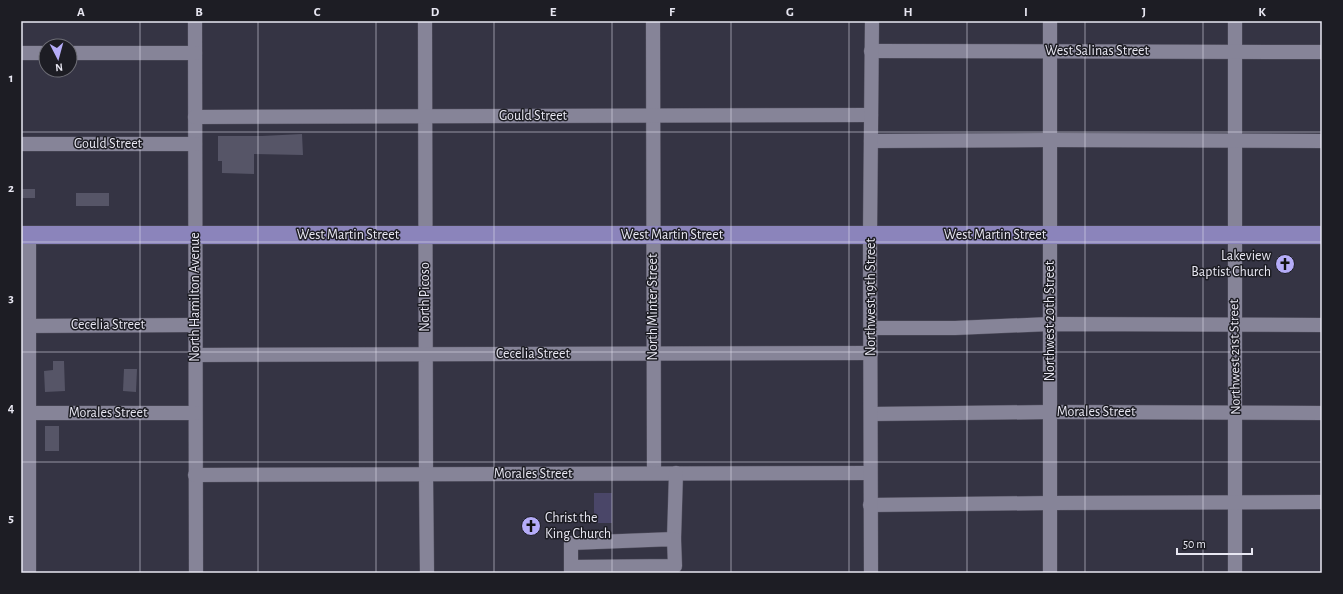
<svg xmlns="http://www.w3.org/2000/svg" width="1343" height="594" font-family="'Alegreya Sans',sans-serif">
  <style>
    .green { fill: #4a4668 }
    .building { fill: #565567 }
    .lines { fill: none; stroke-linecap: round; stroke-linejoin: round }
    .minor-casing { stroke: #52505f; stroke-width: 15 }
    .major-casing { stroke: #52505f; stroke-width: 19 }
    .minor { stroke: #868498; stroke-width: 14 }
    .major { stroke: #8b84bb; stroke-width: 18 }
    .grid { fill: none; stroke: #e8e7f2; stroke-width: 1; stroke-opacity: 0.55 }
    .labels { text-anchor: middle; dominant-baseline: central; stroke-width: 3; stroke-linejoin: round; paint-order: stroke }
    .street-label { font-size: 14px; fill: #e8e7f2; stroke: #1d1d24 }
    .poi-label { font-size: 14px; fill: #e8e7f2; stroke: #1d1d24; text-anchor: end }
    .neatline { fill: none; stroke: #e8e7f2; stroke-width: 1.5 }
    .grid-label { font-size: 13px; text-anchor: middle; font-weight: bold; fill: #e8e7f2 }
  </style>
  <rect width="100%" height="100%" fill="#353444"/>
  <rect class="green" x="594" y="493" width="18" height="30"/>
  <g class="building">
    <polygon points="302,134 303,155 254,154 254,174 222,173 222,161 218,161 218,136 262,136"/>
    <rect x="21" y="189" width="14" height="9"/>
    <rect x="76" y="193" width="33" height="13"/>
    <polygon points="53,361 64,361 65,391 45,392 44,371 53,370"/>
    <polygon points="124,369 137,369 136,392 123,391"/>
    <rect x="45" y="426" width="14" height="25"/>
  </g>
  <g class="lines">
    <g class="minor-casing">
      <g id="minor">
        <polyline points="195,21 196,573"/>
        <polyline points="425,21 426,474 427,573"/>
        <polyline points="653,21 654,473"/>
        <polyline points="1235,21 1235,573"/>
        <polyline points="871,51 1322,52"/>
        <polyline points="21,53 46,53"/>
        <polyline points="70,53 195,53"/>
        <polyline points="195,117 871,115"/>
        <polyline points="871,141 1050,140 1322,141"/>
        <polyline points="21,144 195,144"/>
        <polyline points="29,235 29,573"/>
        <polyline points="21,326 195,325"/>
        <polyline points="871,328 955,328 1050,324 1322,325"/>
        <polyline points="195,355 871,353"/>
        <polyline points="21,413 195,413"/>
        <polyline points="871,414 1050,412 1322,413"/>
        <polyline points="195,475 870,473"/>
        <polyline points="870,505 1050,503 1322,502"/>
        <polyline points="674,539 676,473"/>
        <polyline points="571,567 675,566 674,539 571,543 571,573"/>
        <polyline points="871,573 870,235 872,21"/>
        <polyline points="1050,573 1050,21"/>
      </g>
    </g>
    <g class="major-casing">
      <polyline id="major" points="21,235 1322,235"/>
    </g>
    <use href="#minor" class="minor"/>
    <use href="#major" class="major"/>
  </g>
  <path class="grid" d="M140,21v552M258,21v552M376,21v552M494,21v552M612,21v552M731,21v552M849,21v552M967,21v552M1085,21v552M1203,21v552M21,132h1301M21,242h1301M21,352h1301M21,462h1301"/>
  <defs>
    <g id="church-disc" transform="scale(1)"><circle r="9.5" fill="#b5acf8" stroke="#1d1d24"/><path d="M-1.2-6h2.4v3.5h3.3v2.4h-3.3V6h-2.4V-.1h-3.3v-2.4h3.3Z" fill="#111"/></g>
  </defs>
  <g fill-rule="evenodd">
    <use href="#church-disc" x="1285" y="264"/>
    <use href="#church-disc" x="531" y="526"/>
  </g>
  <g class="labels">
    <g class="street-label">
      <text x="1097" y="51">West Salinas Street</text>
      <text x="533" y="116">Gould Street</text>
      <text x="108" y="144">Gould Street</text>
      <text x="348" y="235">West Martin Street</text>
      <text x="672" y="235">West Martin Street</text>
      <text x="995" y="235">West Martin Street</text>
      <text transform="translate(195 297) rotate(-90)">North Hamilton Avenue</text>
      <text transform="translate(425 297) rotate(-90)">North Picoso</text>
      <text transform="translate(871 297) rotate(-90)">Northwest 19th Street</text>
      <text transform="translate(653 307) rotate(-90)">North Minter Street</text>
      <text transform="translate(1050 321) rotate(-90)">Northwest 20th Street</text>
      <text x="108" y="325">Cecelia Street</text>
      <text x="533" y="354">Cecelia Street</text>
      <text transform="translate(1235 357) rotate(-91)">Northwest 21st Street</text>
      <text x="1096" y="412">Morales Street</text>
      <text x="108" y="413">Morales Street</text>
      <text x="533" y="474">Morales Street</text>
    </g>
    <g class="poi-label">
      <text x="1271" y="256">Lakeview<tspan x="1271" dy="16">Baptist Church</tspan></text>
      <text x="545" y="518" text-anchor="start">Christ the<tspan x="545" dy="16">King Church</tspan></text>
    </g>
  </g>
  <rect width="1343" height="594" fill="none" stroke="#1d1d24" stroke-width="44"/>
  <g transform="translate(58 58) rotate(174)"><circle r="19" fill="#1d1d24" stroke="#6e6e76"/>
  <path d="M0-3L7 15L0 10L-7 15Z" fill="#b5acf8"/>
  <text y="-6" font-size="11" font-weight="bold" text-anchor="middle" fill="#e8e7f2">N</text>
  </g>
  <path d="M1177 548v6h75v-6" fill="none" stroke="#e8e7f2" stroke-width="2"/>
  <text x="1183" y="548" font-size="12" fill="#e8e7f2" stroke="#1d1d24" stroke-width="3" paint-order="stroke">50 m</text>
  <rect x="22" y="22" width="1299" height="550" class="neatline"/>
  <g class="grid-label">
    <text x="81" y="16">A</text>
    <text x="199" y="16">B</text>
    <text x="317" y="16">C</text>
    <text x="435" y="16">D</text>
    <text x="553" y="16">E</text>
    <text x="672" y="16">F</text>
    <text x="790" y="16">G</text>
    <text x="908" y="16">H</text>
    <text x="1026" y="16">I</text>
    <text x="1144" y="16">J</text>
    <text x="1262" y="16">K</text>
    <text x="11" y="82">1</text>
    <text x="11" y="192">2</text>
    <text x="11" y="302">3</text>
    <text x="11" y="412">4</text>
    <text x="11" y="522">5</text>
  </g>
</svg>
